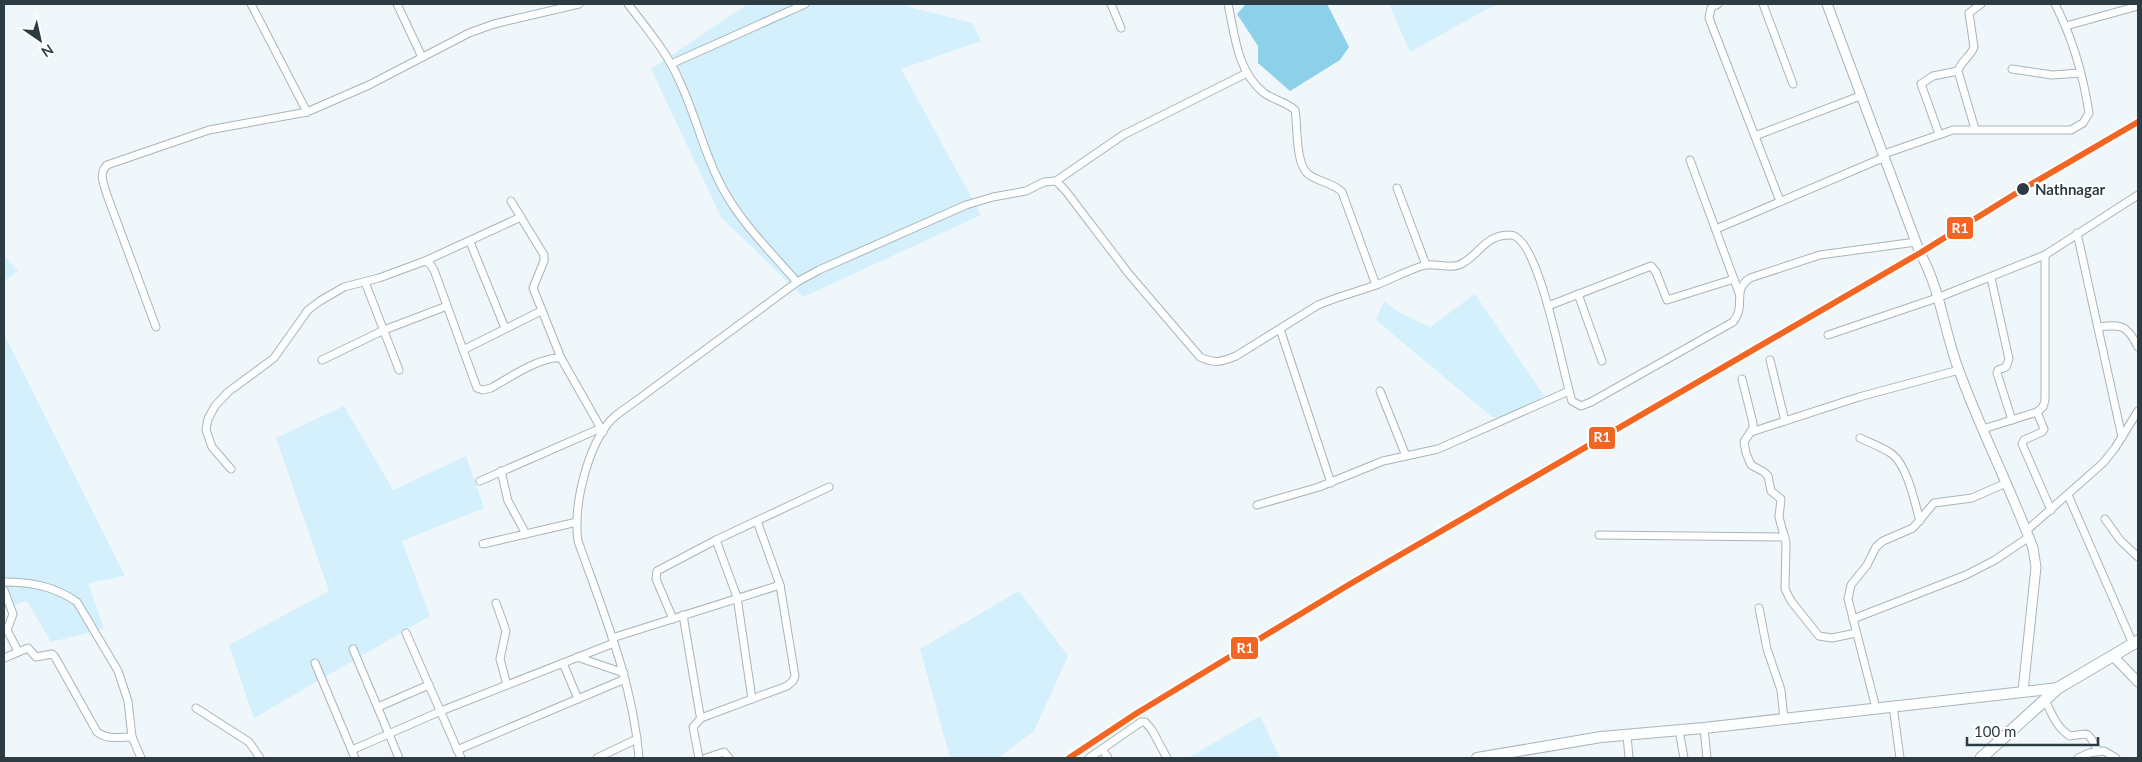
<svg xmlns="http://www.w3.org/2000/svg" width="2142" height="762" font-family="Lato,sans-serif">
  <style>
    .green { fill: #d4f0fc }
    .water { fill: #8cd0ea }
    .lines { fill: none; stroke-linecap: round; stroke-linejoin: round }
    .minor-casing { stroke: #aab4b9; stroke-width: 9 }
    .tertiary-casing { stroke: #aab4b9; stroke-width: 11 }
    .secondary-casing { stroke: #aab4b9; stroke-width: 12 }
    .primary-casing { stroke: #aab4b9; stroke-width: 13 }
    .minor { stroke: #fdfefe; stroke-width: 7 }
    .tertiary { stroke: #fdfefe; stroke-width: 9 }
    .secondary { stroke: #fdfefe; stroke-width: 10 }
    .primary { stroke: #fdfefe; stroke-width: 11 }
    .rail-1-casing { stroke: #fff; stroke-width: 10 }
    .rail-1 { stroke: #f26522; stroke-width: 6 }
    .stop-dot { fill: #2d3c42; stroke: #fff; stroke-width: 2 }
    .labels { text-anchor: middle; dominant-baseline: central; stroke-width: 4.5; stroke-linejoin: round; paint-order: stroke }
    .stop-label { font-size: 15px; font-weight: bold; fill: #2d3c42; stroke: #fff; text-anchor: start }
    .line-badge { stroke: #fff; stroke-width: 2 }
    .badge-label { font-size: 14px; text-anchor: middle; font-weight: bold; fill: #fff }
  </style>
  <rect width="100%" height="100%" fill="#eff7fa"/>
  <g class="green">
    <polygon points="748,4 907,4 909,7 972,23 981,41 901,69 981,215 803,297 721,217 651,69"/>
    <polygon points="1389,4 1499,4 1487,9 1410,52"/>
    <polygon points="4,255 18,271 4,281"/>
    <polygon points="1475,294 1544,396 1506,418 1492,417 1376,320 1384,301 1400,313 1430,327"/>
    <polygon points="4,334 125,576 88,583 104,629 51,642 27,601 4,608"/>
    <polygon points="344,406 393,490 466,456 484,508 402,541 430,616 254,718 229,645 329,591 276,438"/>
    <polygon points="1019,591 1068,656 1034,731 998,758 950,758 920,649"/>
    <polygon points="1260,716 1280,758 1188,758"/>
  </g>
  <polygon class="water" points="1246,4 1327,4 1349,47 1340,60 1290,91 1258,63 1258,46 1237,14"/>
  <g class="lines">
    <g class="minor-casing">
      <g id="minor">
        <polyline points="251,4 307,112"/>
        <polyline points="397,4 422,57"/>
        <path d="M628,4c18,24 39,48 51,76 17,35 25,75 44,109 19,35 49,64 74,93"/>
        <polyline points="1111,4 1121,28"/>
        <path d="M1228,4c7,32 9,67 36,89 10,7 22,9 31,17 3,17 0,53 13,64 10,8 24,8 34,18l34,93"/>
        <polyline points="1718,4 1711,8 1709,18 1780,201"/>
        <polyline points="1763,4 1793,84"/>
        <polyline points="2066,26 2138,6"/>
        <polyline points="671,64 805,4"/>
        <polyline points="2012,69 2052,75 2081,73"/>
        <path d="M1975,129l-17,-58c3,-10 13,-15 16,-24l-5,-34 12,-9"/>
        <polyline points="1939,134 1921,84 1933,76 1958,71"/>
        <polyline points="1755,136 1860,96"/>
        <path d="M1884,154l69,-24h118l12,-7 6,-10c-6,-39 -16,-74 -34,-109"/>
        <polyline points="1690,160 1739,293"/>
        <polyline points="1056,181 1123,135 1247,73"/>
        <polyline points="1397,188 1426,265"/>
        <polyline points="511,201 544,255 544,261 533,288 561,358"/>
        <polyline points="1716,229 1885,157"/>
        <polyline points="2077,233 2122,437"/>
        <polyline points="470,242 505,328"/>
        <polyline points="425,261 521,217"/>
        <polyline points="1991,278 2009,359 2006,367 1998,370 1997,373 2012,420"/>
        <polyline points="365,282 399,370"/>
        <polyline points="1578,294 1602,361"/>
        <polyline points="1548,306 1651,266 1656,272 1667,300 1734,279"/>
        <path d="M156,327l-49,-132c-3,-11 -9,-21 0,-30l102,-35 98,-18 62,-27 100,-52 25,-9 85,-20"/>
        <path d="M2098,327c24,-3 29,-2 40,20"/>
        <polyline points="1280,329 1331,483"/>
        <polyline points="1828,335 1937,298 2045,255 2138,195"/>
        <polyline points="463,350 541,311"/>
        <polyline points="322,360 384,330 447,306"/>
        <polyline points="1770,360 1785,421"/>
        <polyline points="1742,379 1753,423 1753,428 1744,442 1746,453 1751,465 1764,472 1768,476 1771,491 1781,499 1779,517 1786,543 1785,589 1791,601 1819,636 1832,638 1856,633"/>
        <polyline points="1380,391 1406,456"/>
        <polyline points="2037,412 2044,429 2042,432 2024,440 2022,444 2051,510"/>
        <polyline points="1983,429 2037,412 2043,407 2045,400 2045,255"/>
        <polyline points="1751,432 1859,397 1959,370"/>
        <path d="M1860,438c10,5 22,9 32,16 15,11 23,49 28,67"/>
        <path d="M231,469l-19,-22 -6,-17 2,-11 7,-13 13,-14 46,-34 34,-48 12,-9 24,-14 35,-9 46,-17 5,3 4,6 43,118 6,2 8,-2c18,-10 50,-32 70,-30l42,74"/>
        <polyline points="501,471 508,501 526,534"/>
        <polyline points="480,481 601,428"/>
        <polyline points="2068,495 2133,644"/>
        <polyline points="1257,505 1319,487 1383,461 1438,449 1569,391"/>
        <polyline points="2105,519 2120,540 2138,557"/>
        <polyline points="2026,531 2103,463 2115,448 2138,411"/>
        <polyline points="1599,535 1785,537"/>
        <polyline points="716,540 737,597 752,699"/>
        <polyline points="483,544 577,522"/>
        <path d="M4,582c27,0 50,4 73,20l41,69 10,30 4,36 9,21"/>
        <polyline points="4,590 13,614 7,630 18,651"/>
        <polyline points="496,603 506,631 500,659 507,685"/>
        <polyline points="1759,608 1767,649 1781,690 1784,719"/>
        <polyline points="683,615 700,715 701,718 693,727 699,758"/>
        <polyline points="673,619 656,579 657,571 716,540 829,487"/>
        <polyline points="1853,619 1966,575 1995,560 2029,537"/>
        <polyline points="406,633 461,758"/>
        <polyline points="612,638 780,585"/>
        <polyline points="353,649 399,758"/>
        <polyline points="577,657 624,673"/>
        <path d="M4,658l24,-10 8,9 16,-3 3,3 42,75c10,8 23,5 35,5"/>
        <polyline points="315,663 355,758"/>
        <polyline points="563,663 578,699"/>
        <path d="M2045,700c7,14 11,27 25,36 21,-3 17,-5 28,15"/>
        <polyline points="1893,706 1900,758"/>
        <polyline points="378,707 429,685"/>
        <polyline points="196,708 249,742 260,758"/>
        <polyline points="1876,708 1848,599 1851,585 1867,565 1876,547 1883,541 1913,528 1934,503 1972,498 2006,483"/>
        <polyline points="701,718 787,686 793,681 795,676 780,585 757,521"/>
        <polyline points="1704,728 1707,758"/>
        <polyline points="1679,730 1684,758"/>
        <polyline points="1627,735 1629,758"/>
        <polyline points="1102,749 1108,758"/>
        <polyline points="352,750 441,711 614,643"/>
        <polyline points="457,750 625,679"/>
        <polyline points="597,758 637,739"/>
        <path d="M639,758c-6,-76 -36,-146 -61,-217 -5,-35 9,-94 33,-121 5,-5 12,-10 18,-14l168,-124 22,-12 147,-65 27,-8 33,-6 18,-9 12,-1 9,9 64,84 71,83c15,7 21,5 36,-1l82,-51c19,-8 38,-13 58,-20 16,-6 32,-15 49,-20 12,-2 23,4 34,0 21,-9 24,-30 51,-30 29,-1 53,140 62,166l9,5 10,-4 142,-80c14,-17 -2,-31 17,-44l70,-23 96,-13"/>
        <polyline points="706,758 724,752 729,758"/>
        <polyline points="1089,758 1141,722 1145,722 1152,730 1167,758"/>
        <polyline points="2078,758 2089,753 2104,751 2116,758"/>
      </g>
    </g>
    <g class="tertiary-casing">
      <g id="tertiary">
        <path d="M1827,4l93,249c20,35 24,77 38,115 22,61 52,119 75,180l3,19 -13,124"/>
        <polyline points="2113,656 2138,682"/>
      </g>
    </g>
    <g class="secondary-casing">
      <polyline id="secondary" points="1477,758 1601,737 1704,728 2058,688"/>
    </g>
    <g class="primary-casing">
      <polyline id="primary" points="1981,758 2058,688 2138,641"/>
    </g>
    <use href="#minor" class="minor"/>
    <use href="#tertiary" class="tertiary"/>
    <use href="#secondary" class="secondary"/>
    <use href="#primary" class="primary"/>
    <g class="rail-1-casing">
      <polyline id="rail-1" points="1069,758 1137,713 1350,584 1920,253 2023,189 2138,122"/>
    </g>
    <use href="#rail-1" class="rail-1"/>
  </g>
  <circle class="stop-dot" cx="2023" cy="189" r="7"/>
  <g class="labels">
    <g class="stop-label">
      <text x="2035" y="189">Nathnagar</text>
    </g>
  </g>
  <g class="line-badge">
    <rect x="1946" y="216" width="28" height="24" rx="5" fill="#f26522"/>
    <rect x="1588" y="426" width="28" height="24" rx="5" fill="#f26522"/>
    <rect x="1230" y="636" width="29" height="24" rx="5" fill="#f26522"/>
  </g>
  <g class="badge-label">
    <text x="1960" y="233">R1</text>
    <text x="1602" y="442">R1</text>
    <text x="1245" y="653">R1</text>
  </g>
  <rect width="2142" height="762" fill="none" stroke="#2d3c42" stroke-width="10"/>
  <g transform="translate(40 40) rotate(146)" stroke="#ffffff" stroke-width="4" paint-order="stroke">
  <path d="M0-4L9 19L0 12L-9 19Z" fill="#2d3c42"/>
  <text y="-8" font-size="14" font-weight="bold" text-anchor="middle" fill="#2d3c42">N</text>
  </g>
  <path d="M1967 737v8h131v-8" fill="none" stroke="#2d3c42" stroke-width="2.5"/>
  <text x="1974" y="737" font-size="15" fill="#2d3c42" stroke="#ffffff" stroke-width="4" paint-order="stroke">100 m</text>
</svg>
